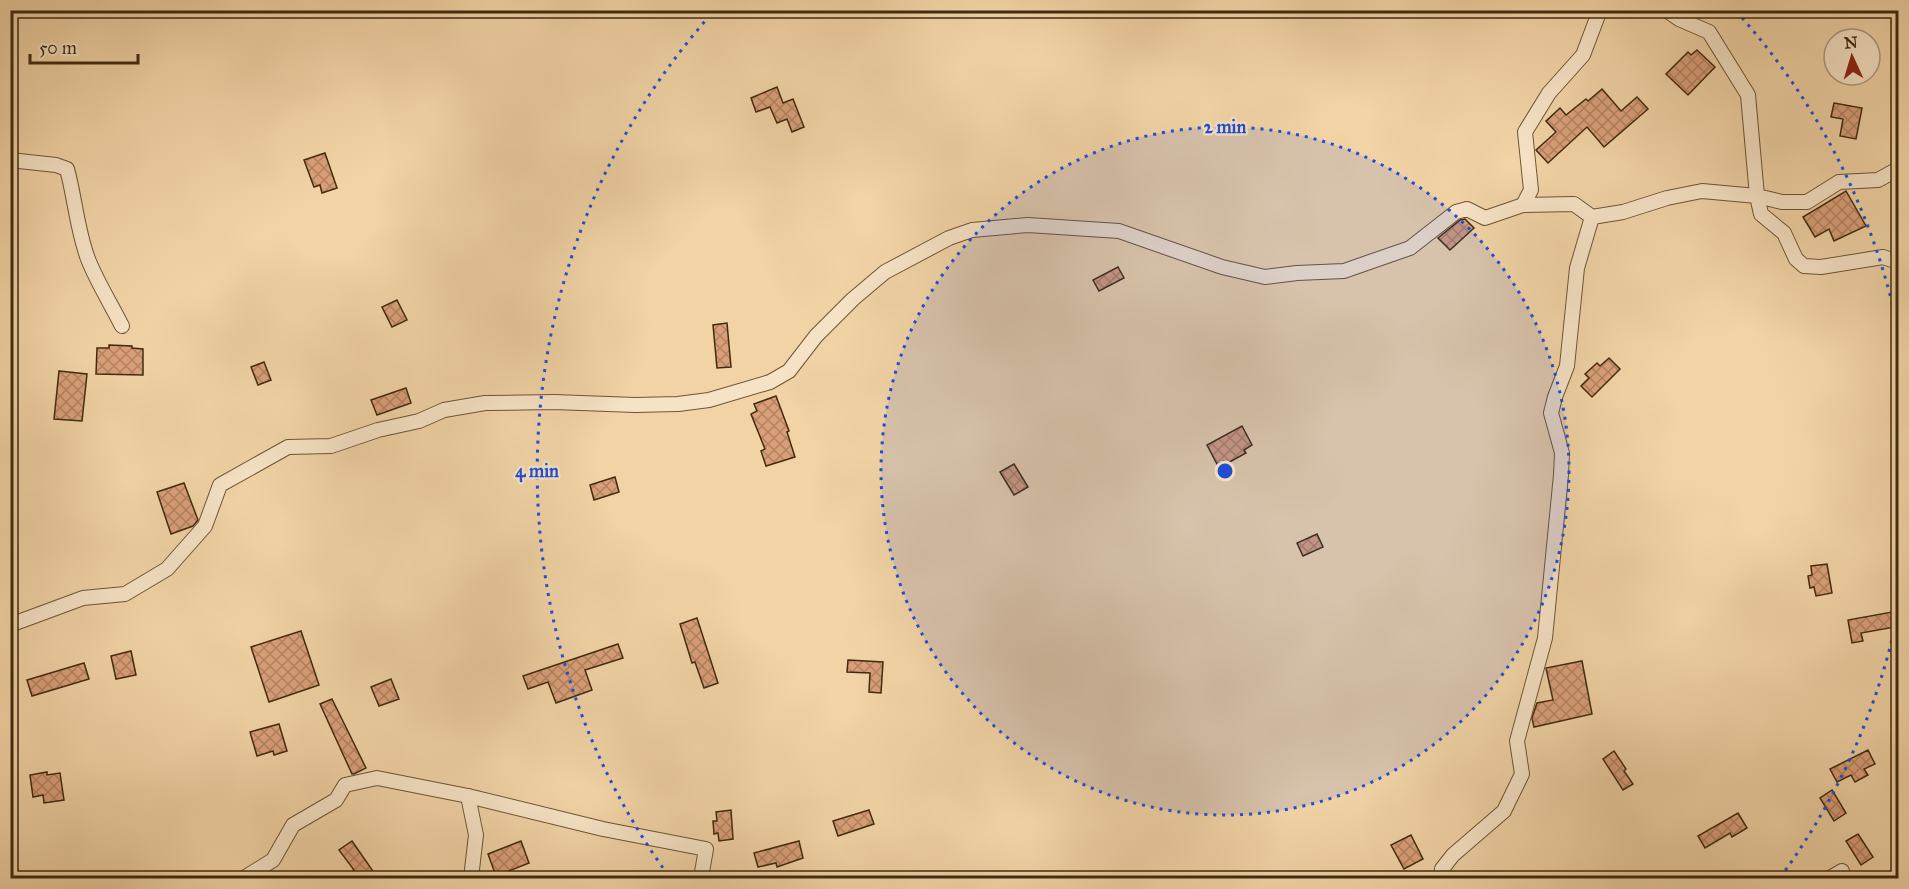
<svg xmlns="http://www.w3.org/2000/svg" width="1909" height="889" font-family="'IM FELL Great Primer',serif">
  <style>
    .building { fill: url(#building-cross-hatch); stroke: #402b0f; stroke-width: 1.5 }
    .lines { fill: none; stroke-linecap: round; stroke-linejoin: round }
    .minor-casing { stroke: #6c5535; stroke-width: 16 }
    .minor { stroke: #f6e2c5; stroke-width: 14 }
    .ring { fill: none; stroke: #1d4ed8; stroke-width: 3; stroke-dasharray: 3 6 }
    .centre { fill: #1d4ed8; stroke: #f6e2c5; stroke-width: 3 }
    .ring-label { font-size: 18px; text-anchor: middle; font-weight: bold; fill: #1d4ed8; stroke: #f6e2c5; stroke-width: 4.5; stroke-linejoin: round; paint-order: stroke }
  </style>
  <defs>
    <pattern id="building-cross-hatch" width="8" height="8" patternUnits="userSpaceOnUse" patternTransform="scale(1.5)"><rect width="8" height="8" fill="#da9f79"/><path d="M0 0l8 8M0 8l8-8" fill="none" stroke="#b28262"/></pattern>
  </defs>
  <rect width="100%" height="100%" fill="#f1d3a6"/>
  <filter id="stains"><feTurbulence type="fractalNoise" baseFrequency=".00333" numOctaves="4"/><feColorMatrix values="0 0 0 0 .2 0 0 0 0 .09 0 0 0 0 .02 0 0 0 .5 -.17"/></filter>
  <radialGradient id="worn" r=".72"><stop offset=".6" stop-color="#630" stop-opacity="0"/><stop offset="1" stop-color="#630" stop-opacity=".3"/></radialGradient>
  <g class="building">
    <polygon points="1697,50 1715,67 1688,95 1666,74 1688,52 1691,55"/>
    <polygon points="777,87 783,103 793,99 804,127 792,132 787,119 777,123 770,107 756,112 751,98"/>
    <polygon points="1602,89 1621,111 1637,97 1648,109 1604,147 1587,127 1548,163 1536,150 1556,132 1546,121 1560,108 1566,115 1586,99 1588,101"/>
    <polygon points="1834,103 1862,108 1856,139 1840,136 1843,119 1831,117"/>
    <polygon points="325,153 337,188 322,193 320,185 314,187 304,160"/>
    <polygon points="1846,191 1866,226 1834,241 1829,229 1815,237 1803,217"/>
    <polygon points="1465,219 1474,228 1450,250 1438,238 1460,220"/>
    <polygon points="1118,267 1124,278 1099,291 1093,280"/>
    <polygon points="397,300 407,320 392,327 382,307"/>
    <polygon points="727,323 731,367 717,368 713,325"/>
    <polygon points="109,345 132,346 132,348 143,349 143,375 96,374 97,348 109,348"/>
    <polygon points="1609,358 1620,369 1592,397 1581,386 1589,378 1585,374 1597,363 1600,366"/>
    <polygon points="264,362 271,380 258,385 251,367"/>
    <polygon points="59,371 87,374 82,421 54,419"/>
    <polygon points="406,388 411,403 377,415 371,400"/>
    <polygon points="776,396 789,431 787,432 795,457 766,466 761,451 765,449 751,414 757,411 754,404"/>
    <polygon points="1242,426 1252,445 1244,450 1246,453 1226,464 1224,461 1217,464 1207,445"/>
    <polygon points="1014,464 1028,487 1014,495 1000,472"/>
    <polygon points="615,477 619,492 594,500 590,485"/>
    <polygon points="184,483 198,520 193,526 171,534 157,492"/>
    <polygon points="1317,534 1323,547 1303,556 1297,543"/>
    <polygon points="1827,564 1832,593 1816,596 1814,587 1810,588 1808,576 1812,575 1811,566"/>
    <polygon points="1892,612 1895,627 1861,633 1863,641 1852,643 1848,620"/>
    <polygon points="697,618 718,683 704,688 695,662 692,663 680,624"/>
    <polygon points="301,631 319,685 269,702 251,647"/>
    <polygon points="618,644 623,658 585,670 592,690 556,703 548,682 528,689 523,676"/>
    <polygon points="131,651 136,675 116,679 111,656"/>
    <polygon points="848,660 883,662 881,693 869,692 870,673 847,672"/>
    <polygon points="1582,661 1592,714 1534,727 1532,718 1537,703 1553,700 1546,668"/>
    <polygon points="84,663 89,679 32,696 27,680"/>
    <polygon points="391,679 399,699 379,706 371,687"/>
    <polygon points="332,699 366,768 354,774 352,774 320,704"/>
    <polygon points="279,724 287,751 274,755 273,751 257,756 250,732"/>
    <polygon points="1868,750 1875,764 1864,769 1868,775 1855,782 1851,775 1837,782 1830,769"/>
    <polygon points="1614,751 1626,769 1624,771 1633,784 1623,790 1603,759"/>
    <polygon points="47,772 47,775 60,773 64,800 44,803 43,795 33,797 30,775"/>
    <polygon points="1832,790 1846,813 1834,821 1820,798"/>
    <polygon points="731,810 733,839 719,841 718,833 714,834 713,821 717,821 716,812"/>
    <polygon points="869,810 874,824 838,836 833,821"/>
    <polygon points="1738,813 1747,828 1732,837 1730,833 1705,848 1698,836"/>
    <polygon points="1858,834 1873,857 1861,865 1846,841"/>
    <polygon points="1411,835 1423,859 1404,869 1391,845"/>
    <polygon points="352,841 375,874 369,879 342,879 354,870 339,850"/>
    <polygon points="521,841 529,863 496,876 488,854"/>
    <polygon points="799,841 803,858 777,867 776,863 758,867 754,853"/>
  </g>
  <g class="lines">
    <g class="minor-casing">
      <g id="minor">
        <polyline points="1666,10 1679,19 1709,32 1748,95 1757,196 1761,214 1784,233 1796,259 1804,266 1821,267 1883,257 1898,262"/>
        <path d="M10,160l46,5 11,4c8,29 10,61 21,90 9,23 23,45 34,67"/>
        <polyline points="1523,205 1531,190 1525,132 1549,93 1583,55 1600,10"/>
        <polyline points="10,625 83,598 125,594 167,569 205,526 220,485 288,447 331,446 378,430 419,421 444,410 485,403 554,402 635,405 678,404 709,400 770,382 789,371 816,336 853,299 885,272 949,238 972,230 1028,225 1119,231 1222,267 1265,277 1297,273 1344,271 1410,248 1456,212 1467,209 1485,218 1523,205 1574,204 1592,217 1623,212 1667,198 1702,191 1757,196 1782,202 1807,202 1839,182 1878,180 1898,169"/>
        <polyline points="468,796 603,829 706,849 701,878"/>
        <polyline points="244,878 273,860 293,825 336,800 345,785 377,778 468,796 476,835 471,878"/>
        <polyline points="1442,878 1442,869 1453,855 1504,811 1522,774 1517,741 1545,638 1561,475 1562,453 1551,413 1555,397 1567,366 1577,268 1592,217"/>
        <polyline points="1830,878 1842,871"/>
      </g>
    </g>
    <use href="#minor" class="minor"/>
  </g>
  <circle cx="1225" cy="471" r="344" fill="#1d4ed8" fill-opacity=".12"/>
  <g class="ring">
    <circle cx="1225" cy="471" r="344"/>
    <path d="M1898 614A688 688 0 0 1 1782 875M668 875A688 688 0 0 1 714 11M1736 11A688 688 0 0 1 1898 328"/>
  </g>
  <circle cx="1225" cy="471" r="9" class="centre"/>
  <g class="ring-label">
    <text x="1225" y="133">2 min</text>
    <text x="537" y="477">4 min</text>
  </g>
  <rect width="1909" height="889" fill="none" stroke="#f1d3a6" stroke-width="36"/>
  <rect x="12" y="12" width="1885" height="865" fill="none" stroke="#402b0f" stroke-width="3"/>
  <rect x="18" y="18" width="1873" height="853" fill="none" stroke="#402b0f" stroke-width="1.5"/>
  <g transform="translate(1852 57) rotate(356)"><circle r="28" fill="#f6e2c5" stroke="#ad997c" stroke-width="1.5"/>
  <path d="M0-4.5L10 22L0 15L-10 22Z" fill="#8f2418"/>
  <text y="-9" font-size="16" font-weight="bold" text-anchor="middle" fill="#402b0f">N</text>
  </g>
  <path d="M30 54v9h108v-9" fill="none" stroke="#402b0f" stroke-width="3"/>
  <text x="39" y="54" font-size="18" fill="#402b0f" stroke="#f6e2c5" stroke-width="4.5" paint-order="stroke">50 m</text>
  <rect width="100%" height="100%" filter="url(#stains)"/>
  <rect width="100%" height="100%" fill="url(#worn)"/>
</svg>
